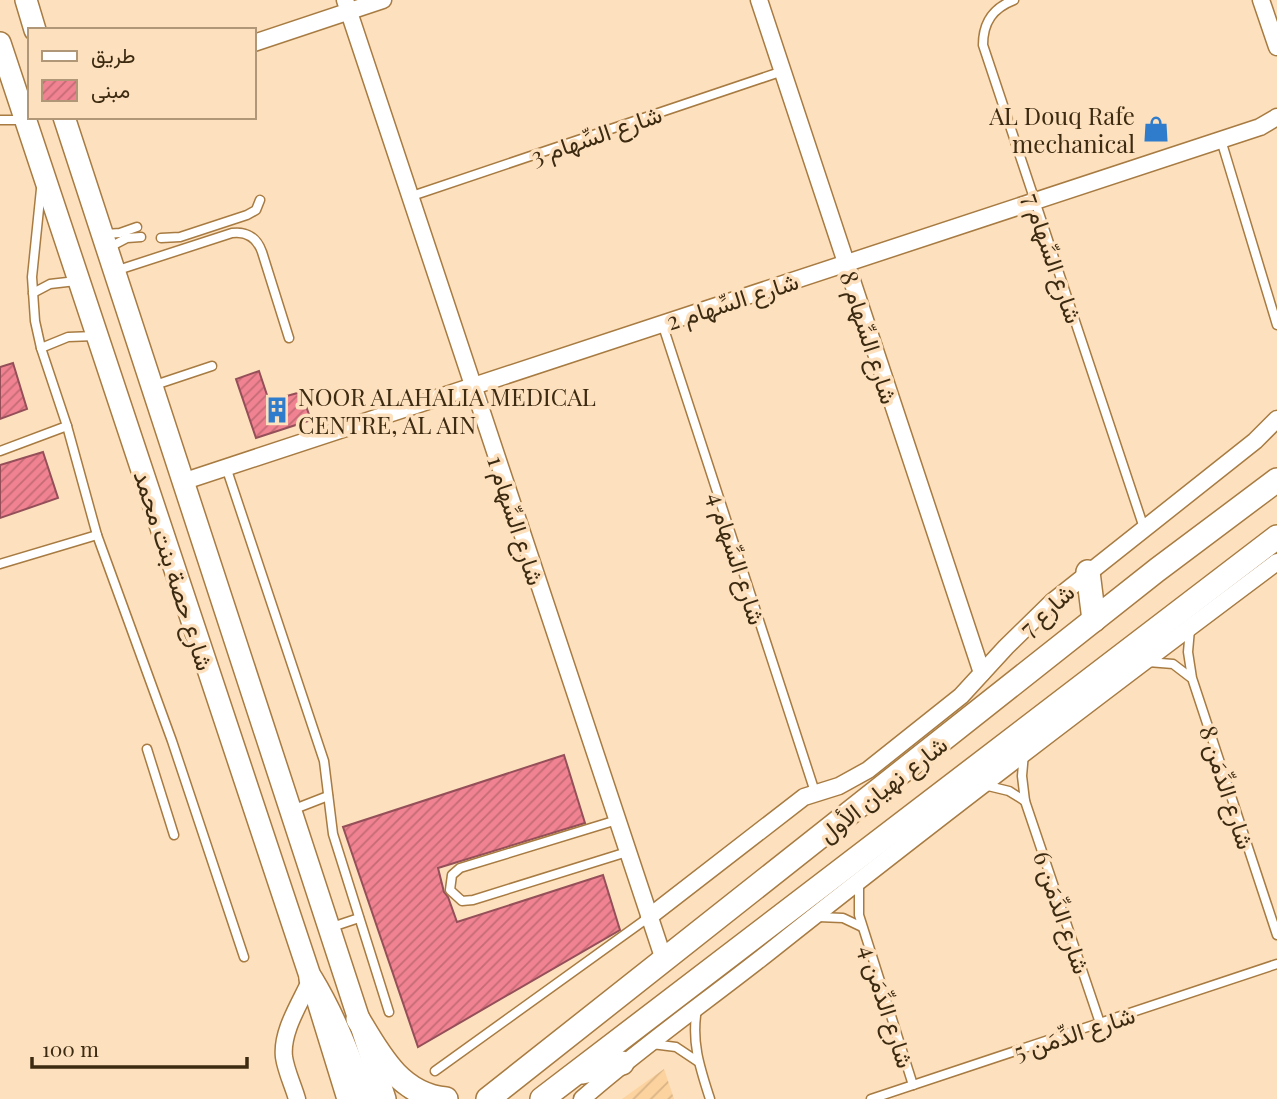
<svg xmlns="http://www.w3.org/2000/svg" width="1277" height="1099" font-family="'Playfair Display',Vazirmatn,serif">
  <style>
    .industrial { fill: url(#industrial-furrows) }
    .building { fill: url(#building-hatch); stroke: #944f59; stroke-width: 2 }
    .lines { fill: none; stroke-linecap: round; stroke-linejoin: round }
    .service-casing { stroke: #a77b42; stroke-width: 11 }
    .minor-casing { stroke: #a77b42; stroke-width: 19 }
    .tertiary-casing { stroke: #a77b42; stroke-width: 24 }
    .secondary-casing { stroke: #a77b42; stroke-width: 26 }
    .service { stroke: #fff; stroke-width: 8 }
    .minor { stroke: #fff; stroke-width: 16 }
    .tertiary { stroke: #fff; stroke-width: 21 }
    .secondary { stroke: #fff; stroke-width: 23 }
    .labels { text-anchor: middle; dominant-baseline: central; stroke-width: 7; stroke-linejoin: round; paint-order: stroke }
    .poi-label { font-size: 24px; fill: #3c2a11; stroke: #fde0bd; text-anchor: end }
    .street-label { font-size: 24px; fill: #3c2a11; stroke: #fde0bd }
  </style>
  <defs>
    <pattern id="industrial-furrows" width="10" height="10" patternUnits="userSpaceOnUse" patternTransform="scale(1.75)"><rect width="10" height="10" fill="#fcd29e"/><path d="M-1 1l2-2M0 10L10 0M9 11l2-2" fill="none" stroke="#d9b487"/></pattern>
    <pattern id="building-hatch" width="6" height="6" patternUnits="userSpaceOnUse" patternTransform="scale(1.75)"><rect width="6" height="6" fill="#f08291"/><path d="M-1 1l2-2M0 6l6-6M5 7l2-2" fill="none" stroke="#c46b75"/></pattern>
  </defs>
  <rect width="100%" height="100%" fill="#fde0bd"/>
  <polygon class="industrial" points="664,1069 674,1099 622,1099"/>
  <g class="building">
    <polygon points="13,363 27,409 0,419 0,367"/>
    <polygon points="259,371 269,401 301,392 311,420 256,438 236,379"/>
    <polygon points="43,452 58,498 0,518 0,465"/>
    <polygon points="564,755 585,823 438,868 444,892 448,897 457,922 603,875 620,930 418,1047 343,827"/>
  </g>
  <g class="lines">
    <g class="service-casing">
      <g id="service">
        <path d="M1014,0c-21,8 -31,22 -31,45l161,483"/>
        <polyline points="0,120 25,120"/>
        <polyline points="1221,140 1277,325"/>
        <polyline points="41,189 32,277 35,321 41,348 67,426 97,535 172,741 244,957"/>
        <polyline points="409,197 783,71"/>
        <polyline points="106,234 120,233 137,227"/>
        <polyline points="161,238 180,237 247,215 256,210 260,200"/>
        <polyline points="108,248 127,238 141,237"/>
        <path d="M115,271l117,-38c15,-2 25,5 30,19l27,86"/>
        <polyline points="33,293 50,284 76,281"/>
        <polyline points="662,323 815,792"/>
        <polyline points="41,348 68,337 95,336"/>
        <polyline points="155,385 212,366"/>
        <polyline points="0,451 67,426"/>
        <polyline points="226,467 324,761 333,834 389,1012"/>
        <polyline points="0,564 97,535"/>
        <polyline points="1190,629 1188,652 1192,678 1277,935"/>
        <polyline points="1148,662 1173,664 1190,677"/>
        <polyline points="147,749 174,835"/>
        <polyline points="1024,753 1022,776 1025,801 1100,1023"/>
        <polyline points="984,785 1009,791 1025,801"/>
        <polyline points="292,810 328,796"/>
        <polyline points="617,820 460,868 452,875 450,890 462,901 473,900 627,852"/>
        <polyline points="859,883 859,915 913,1085"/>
        <polyline points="818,917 843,918 862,927"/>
        <polyline points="329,928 359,918"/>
        <path d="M697,1009c-6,33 3,59 13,90"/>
        <polyline points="652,1044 676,1047 697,1061"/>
        <polyline points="435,1071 649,917"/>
        <polyline points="871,1099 1277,964"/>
      </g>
    </g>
    <g class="minor-casing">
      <g id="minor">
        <polyline points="345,0 664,960"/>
        <polyline points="759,0 982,673"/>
        <polyline points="1261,0 1277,47"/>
        <polyline points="254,43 383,0"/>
        <polyline points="185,481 1260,127 1277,117"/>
        <polyline points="649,917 804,797 839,786 868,770 961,696 1006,647 1052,602 1255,441 1277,419"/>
        <path d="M297,1099c-4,-14 -11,-28 -13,-42 -3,-26 17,-55 27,-78"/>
        <path d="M582,1099c59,-52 125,-98 187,-147 167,-133 337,-262 508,-390"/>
      </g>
    </g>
    <g class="tertiary-casing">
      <g id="tertiary">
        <polyline points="26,0 35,30"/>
        <polyline points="0,43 311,979 348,1099"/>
        <polyline points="64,117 385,1099"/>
      </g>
    </g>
    <g class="secondary-casing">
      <g id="secondary">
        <polyline points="1088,572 1094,620"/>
        <path d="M311,979c23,38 38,78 53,120"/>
        <path d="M358,1019c21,35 42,76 88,80"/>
        <polyline points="582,1072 622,1063"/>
        <polyline points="488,1099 1157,570 1277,480"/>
        <polyline points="542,1099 1277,537"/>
      </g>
    </g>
    <use href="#service" class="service"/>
    <use href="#minor" class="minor"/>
    <use href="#tertiary" class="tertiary"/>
    <use href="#secondary" class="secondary"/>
  </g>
  <defs>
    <g id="shop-bare" transform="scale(2.1)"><path d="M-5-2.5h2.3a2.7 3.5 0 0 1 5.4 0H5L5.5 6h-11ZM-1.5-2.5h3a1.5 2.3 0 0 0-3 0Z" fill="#2f7ccc" stroke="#fde0bd" stroke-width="2.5" paint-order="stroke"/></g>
    <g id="building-bare" transform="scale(2.1)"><path d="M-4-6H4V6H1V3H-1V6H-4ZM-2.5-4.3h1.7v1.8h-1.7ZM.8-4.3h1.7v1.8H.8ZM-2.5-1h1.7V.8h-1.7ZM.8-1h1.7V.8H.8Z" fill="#2f7ccc" stroke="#fde0bd" stroke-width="2.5" paint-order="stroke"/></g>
  </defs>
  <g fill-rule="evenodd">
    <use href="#shop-bare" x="1156" y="129"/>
    <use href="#building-bare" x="277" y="410"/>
  </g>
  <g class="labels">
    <g class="poi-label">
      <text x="1135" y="115">AL Douq Rafe<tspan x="1135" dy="28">mechanical</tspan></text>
      <text x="298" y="396" text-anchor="start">NOOR ALAHALIA MEDICAL<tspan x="298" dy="28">CENTRE, AL AIN</tspan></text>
    </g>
    <g class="street-label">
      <text transform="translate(596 134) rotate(-19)">شارع السِّهام 3</text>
      <text transform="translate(1054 258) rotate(71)">شارع السِّهام 7</text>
      <text transform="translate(732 300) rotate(-18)">شارع السِّهام 2</text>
      <text transform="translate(870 337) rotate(72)">شارع السِّهام 8</text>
      <text transform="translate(517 520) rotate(72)">شارع السِّهام 1</text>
      <text transform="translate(738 558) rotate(72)">شارع السِّهام 4</text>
      <text transform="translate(175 570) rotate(72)">شارع حصة بنت محمد</text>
      <text transform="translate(1046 609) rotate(-43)">شارع 7</text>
      <text transform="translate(1228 787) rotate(72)">شارع الدِّمَن 8</text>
      <text transform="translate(882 788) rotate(-38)">شارع نهيان الأول</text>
      <text transform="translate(1063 912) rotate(71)">شارع الدِّمَن 6</text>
      <text transform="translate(888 1006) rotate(72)">شارع الدِّمَن 4</text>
      <text transform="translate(1074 1032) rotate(-18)">شارع الدِّمَن 5</text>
    </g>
  </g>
  <rect x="28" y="28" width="228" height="91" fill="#fde0bd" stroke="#b09778" stroke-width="2"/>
  <rect x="42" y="51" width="35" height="10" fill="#ffffff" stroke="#b09778" stroke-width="2"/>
  <text x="91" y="63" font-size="21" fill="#3c2a11">طريق</text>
  <rect x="42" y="80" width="35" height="21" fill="url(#building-hatch)" stroke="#b09778" stroke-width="2"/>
  <text x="91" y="98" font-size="21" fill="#3c2a11">مبنى</text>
  <path d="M32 1057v10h215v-10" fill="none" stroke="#3c2a11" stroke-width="3.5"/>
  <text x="42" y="1057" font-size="21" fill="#3c2a11" stroke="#fde0bd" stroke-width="5" paint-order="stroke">100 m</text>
</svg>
